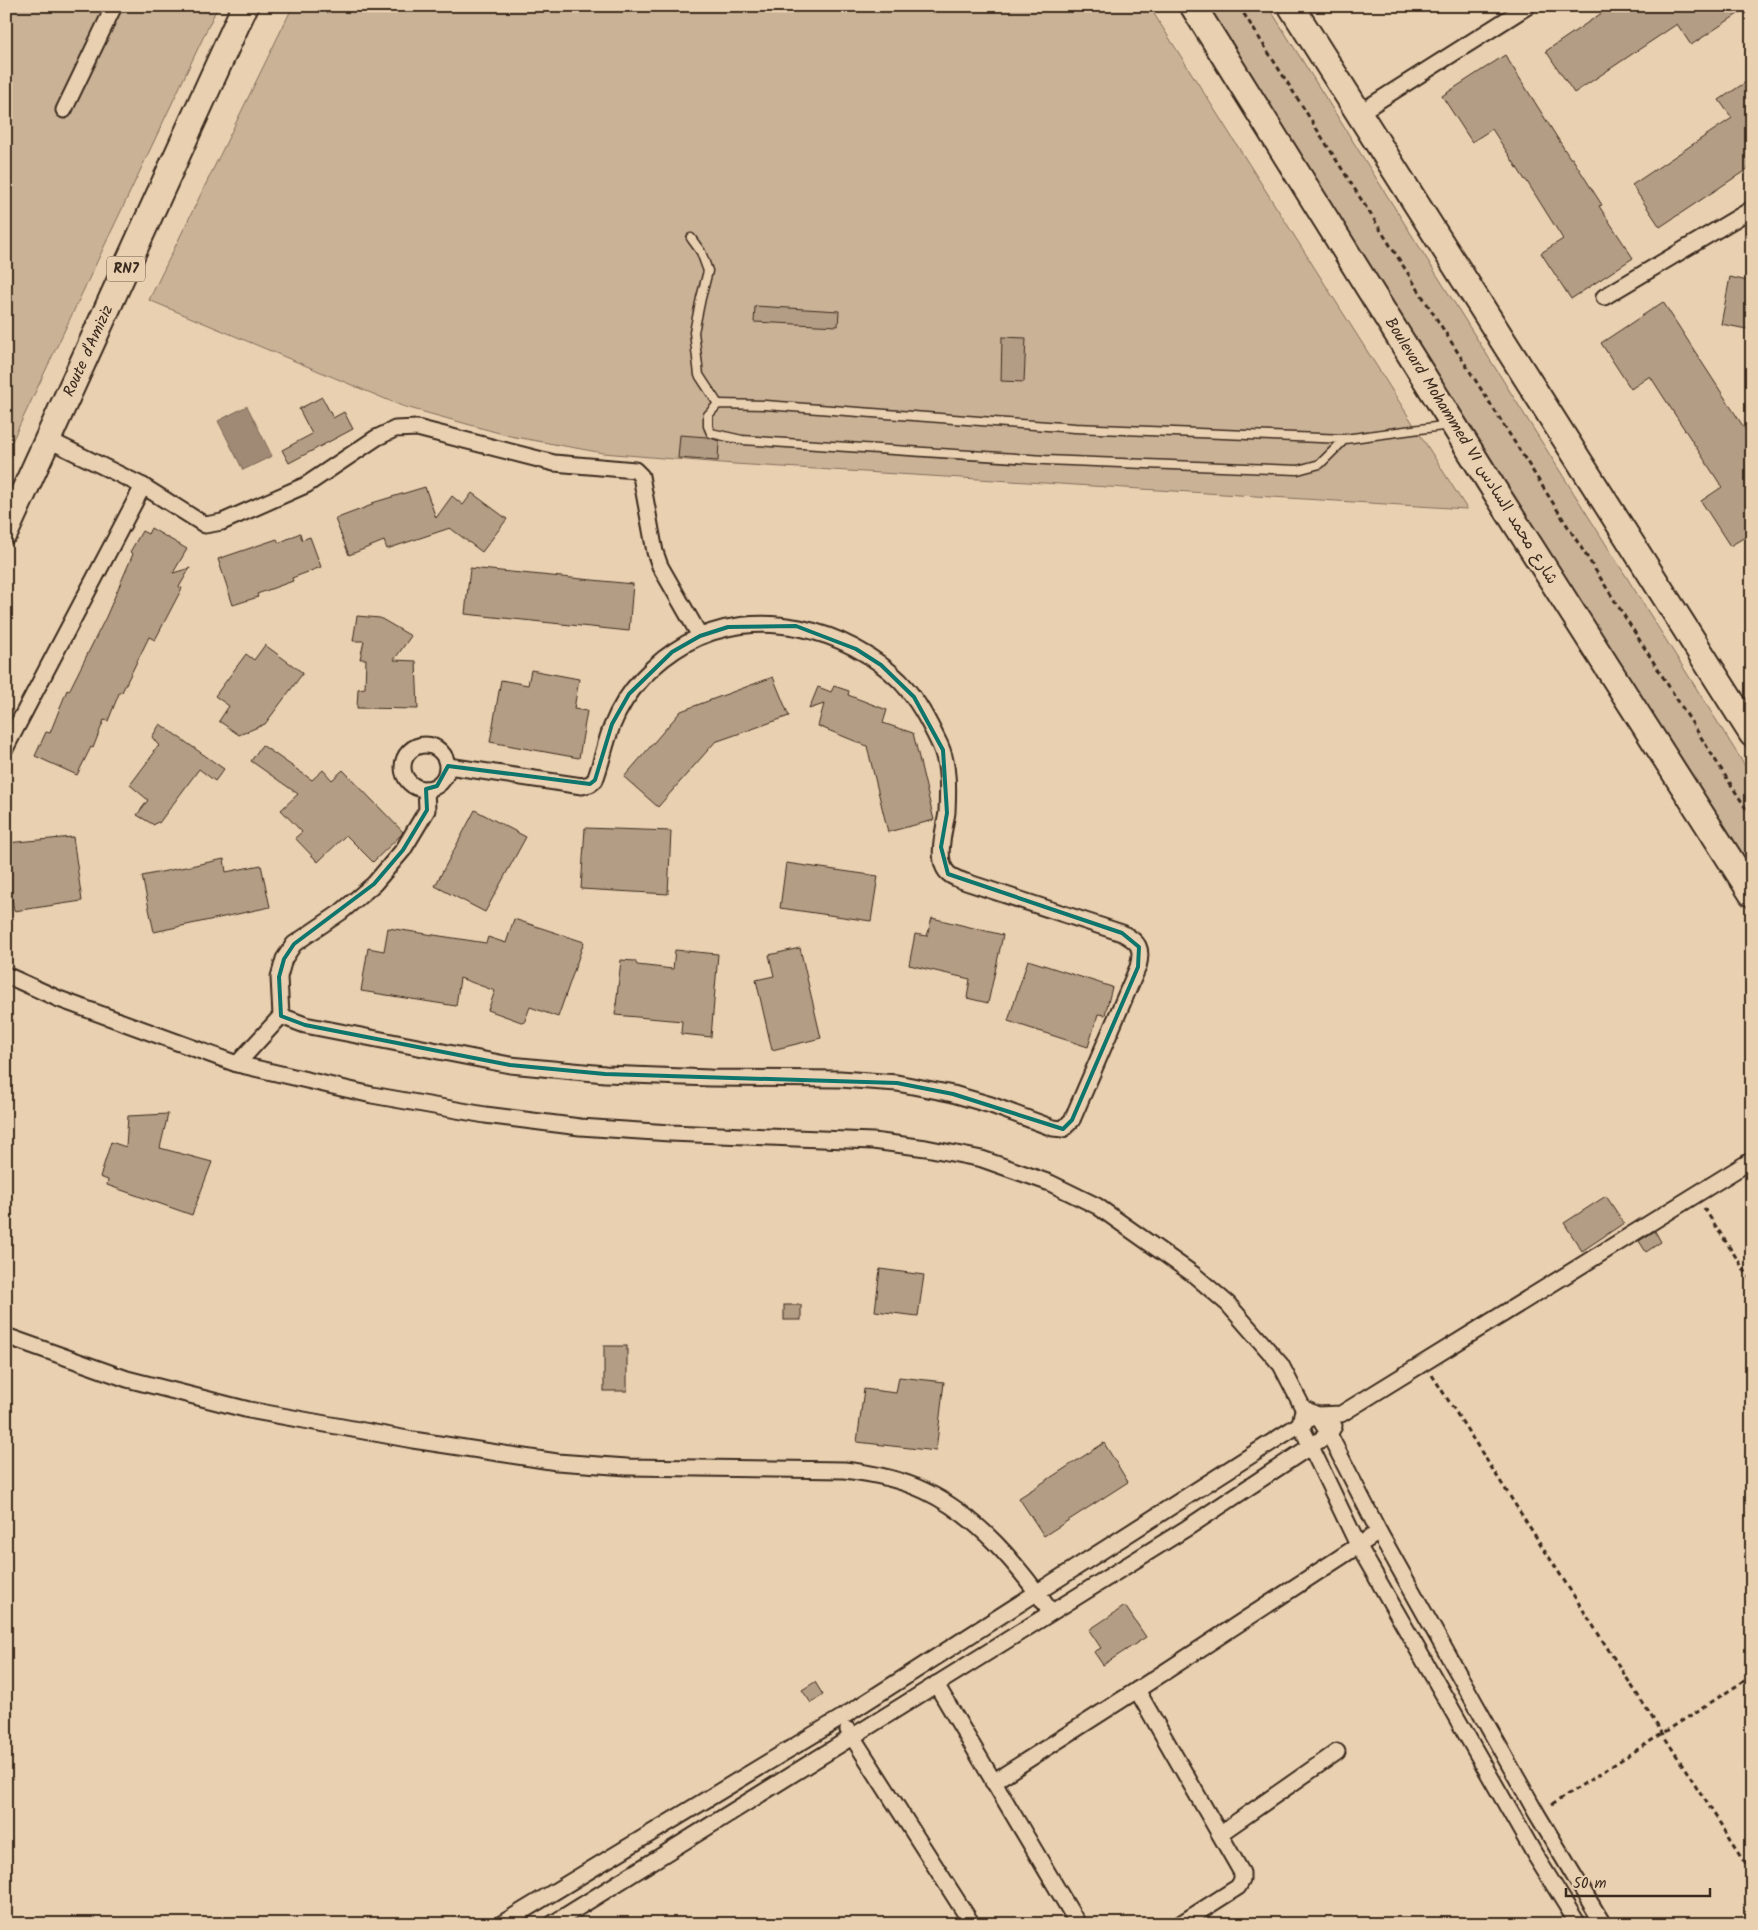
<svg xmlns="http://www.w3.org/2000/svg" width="1758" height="1930" font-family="Kalam,'Playpen Sans Arabic',sans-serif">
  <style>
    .green { fill: #cab297; stroke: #826e5a }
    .water { fill: #a08a74; stroke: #786452 }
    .building { fill: #b39d84; stroke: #3b2a1e }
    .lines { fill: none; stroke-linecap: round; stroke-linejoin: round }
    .service-casing { stroke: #3b2a1e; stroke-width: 11 }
    .minor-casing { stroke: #3b2a1e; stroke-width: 19 }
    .primary-casing { stroke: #3b2a1e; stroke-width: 29 }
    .path { stroke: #3b2a1e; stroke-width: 3; stroke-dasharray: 5 4; stroke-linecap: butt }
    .service { stroke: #e9d0b1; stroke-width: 8 }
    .minor { stroke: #e9d0b1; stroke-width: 15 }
    .primary { stroke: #e9d0b1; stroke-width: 25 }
    .marked { fill: none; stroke: #0f766e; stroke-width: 4; stroke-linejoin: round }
    .labels { text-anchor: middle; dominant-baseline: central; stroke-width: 4; stroke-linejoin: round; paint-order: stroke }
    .shield { fill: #e9d0b1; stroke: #6f5c4a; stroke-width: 1 }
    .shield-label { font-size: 15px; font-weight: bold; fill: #3b2a1e }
    .street-label { font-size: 16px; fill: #3b2a1e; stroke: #e9d0b1 }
  </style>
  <rect width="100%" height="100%" fill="#e9d0b1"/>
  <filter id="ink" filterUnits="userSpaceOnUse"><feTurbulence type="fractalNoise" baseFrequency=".02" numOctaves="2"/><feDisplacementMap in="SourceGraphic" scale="10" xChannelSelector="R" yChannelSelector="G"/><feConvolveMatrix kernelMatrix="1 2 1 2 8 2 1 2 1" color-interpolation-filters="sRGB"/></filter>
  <g filter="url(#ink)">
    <g class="green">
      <polygon points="6,6 218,6 6,454"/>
      <polygon points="293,6 1149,6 1467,509 734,464 603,453 510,436 402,406 149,300"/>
      <polygon points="1204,6 1268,6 1752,777 1752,874"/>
    </g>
    <polygon class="water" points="247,406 272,456 243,470 218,421"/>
    <g class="building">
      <polygon points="1612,6 1750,6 1691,45 1677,24 1574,93 1546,51"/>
      <polygon points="1505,55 1570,158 1572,158 1602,205 1599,206 1633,258 1571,299 1541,253 1563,239 1526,180 1525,180 1492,129 1472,142 1442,96"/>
      <polygon points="1752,78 1752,166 1660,227 1632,185 1732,118 1719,100"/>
      <polygon points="1730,277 1752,282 1752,330 1721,324"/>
      <polygon points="1663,302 1752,440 1752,533 1730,546 1701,501 1722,487 1683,427 1650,376 1631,389 1601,343"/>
      <polygon points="755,306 839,311 838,326 754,322"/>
      <polygon points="1002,337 1026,338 1024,382 1001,381"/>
      <polygon points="322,397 333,418 344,412 353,429 289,463 282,450 312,434 299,409"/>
      <polygon points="680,435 707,437 719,441 718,461 678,458"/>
      <polygon points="425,487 436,518 452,496 463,505 472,493 507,519 482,552 450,528 387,549 384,541 349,555 335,519 372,505 372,503"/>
      <polygon points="151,528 187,549 173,573 190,568 179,587 182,588 155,640 149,637 122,692 120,691 108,721 104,720 93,748 91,747 77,775 35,756 46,732 50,733 67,690 69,691 106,617 133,554 130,552 142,531 148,534"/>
      <polygon points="300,533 302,540 310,537 321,567 292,578 293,581 257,594 258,597 233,605 218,559 277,539 279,543"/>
      <polygon points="470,568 633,584 629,631 465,614"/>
      <polygon points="357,616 380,618 411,636 394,660 416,661 418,709 357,708 358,689 365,688 366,659 360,659 364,641 353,641"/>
      <polygon points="265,645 303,673 265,724 239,735 219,721 229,706 215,696 246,654 254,660"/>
      <polygon points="531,670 579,679 574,709 587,711 579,758 490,742 501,680 528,685"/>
      <polygon points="773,677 789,716 715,742 658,807 624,777 681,711"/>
      <polygon points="834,686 849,691 848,695 887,710 883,723 913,733 934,820 888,832 867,746 818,726 824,704 809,709 818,687 831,692"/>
      <polygon points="160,724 224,769 215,781 199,769 159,823 157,822 154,825 137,815 148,800 130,785 154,753 153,751 159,746 152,737"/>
      <polygon points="262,745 312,780 323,770 332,780 343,770 403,832 401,835 373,862 346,835 318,862 295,838 302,832 281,810 298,794 251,761"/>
      <polygon points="475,810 526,837 485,912 435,886"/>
      <polygon points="585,828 671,831 668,894 581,889"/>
      <polygon points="73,837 82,901 14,911 12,899 6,899 6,843"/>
      <polygon points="224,859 226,872 261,865 270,907 154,932 142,876"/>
      <polygon points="786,863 878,876 871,921 780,908"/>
      <polygon points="932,918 1003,935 988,1003 967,998 970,979 909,965 915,934 927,936"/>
      <polygon points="514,919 584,942 558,1017 530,1007 524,1023 488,1010 495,991 460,978 456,1006 361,991 368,948 384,951 388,928 486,943 488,937 506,943"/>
      <polygon points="800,948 821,1038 772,1050 756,980 774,976 769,955"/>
      <polygon points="675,950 718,954 711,1037 681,1034 682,1021 615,1015 621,960 635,961 637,965 673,969"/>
      <polygon points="1028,960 1112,987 1105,1015 1098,1014 1088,1047 1008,1021"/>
      <polygon points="168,1114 160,1148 212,1162 192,1215 107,1185 108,1180 100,1177 111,1142 126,1147 128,1116"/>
      <polygon points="1606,1196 1624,1223 1582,1251 1564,1223"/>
      <polygon points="1655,1231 1661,1242 1646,1252 1639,1241"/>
      <polygon points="880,1269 924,1275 918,1316 875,1311"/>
      <rect x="784" y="1305" width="17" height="15"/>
      <rect x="604" y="1346" width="23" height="45"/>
      <polygon points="899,1377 944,1382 936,1451 857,1442 864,1389 896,1393"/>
      <polygon points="1104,1443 1128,1482 1044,1536 1019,1498"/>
      <polygon points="1125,1606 1146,1637 1103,1665 1094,1652 1101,1648 1089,1630"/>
      <polygon points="815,1682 823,1695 811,1703 802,1690"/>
    </g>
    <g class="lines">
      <g class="service-casing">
        <g id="service">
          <polyline points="691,238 701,252 708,271 701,298 694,332 699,375 718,404"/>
          <polyline points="1345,439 1320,464 1298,470 1045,460 742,440 711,433 708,426 708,415 718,404 765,405 1075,428 1345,439 1450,425"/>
        </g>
      </g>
      <g class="minor-casing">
        <g id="minor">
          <polyline points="64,110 114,6"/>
          <polyline points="1359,113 1528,6"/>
          <polyline points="1604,297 1752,209"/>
          <polyline points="49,440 143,486 205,525 222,522 306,485 376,438 395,429 417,428 554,463 635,470 641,476 655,552 660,566 700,636"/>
          <circle cx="425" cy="767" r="22"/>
          <polyline points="6,747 143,486"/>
          <polyline points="6,975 59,999 237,1064 372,1095 485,1115 580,1127 670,1133 873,1141 926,1148 982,1159 1050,1183 1097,1206 1193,1274 1228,1304 1281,1365 1303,1408 1317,1415 1329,1434 1379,1532 1537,1814 1603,1924"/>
          <path d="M281,1016l24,9 205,40 95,9 105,4 130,1 57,4 56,11 38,11 62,23 10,1 9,-9 66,-153c5,-19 1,-25 -16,-34l-156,-51c-5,-2 -13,-4 -17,-8 -15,-12 -4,-46 -2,-62 1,-21 2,-48 -7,-67 -11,-23 -22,-45 -40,-64 -53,-53 -145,-76 -213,-38 -32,18 -61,47 -75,83 -7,17 -10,36 -17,54l-5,4 -8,2 -134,-20"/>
          <polyline points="237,1064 281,1016 279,977 284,959 294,944 341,912 374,884 403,850 427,810 426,789"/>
          <path d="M6,1336l121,43 122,31 164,30 144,22 70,5 217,3c27,3 56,9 81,21 53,25 93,74 126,121"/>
          <polyline points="1302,1414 1300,1424 1358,1545 1535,1855 1578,1924"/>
          <polyline points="936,1684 1078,1924"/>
          <polyline points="1137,1690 1242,1873 1242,1880 1238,1887 1180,1924"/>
          <polyline points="848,1730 972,1924"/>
          <polyline points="993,1782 1137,1690 1379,1532"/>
          <polyline points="1221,1833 1337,1752"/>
          <polyline points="501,1924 841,1718 1300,1424 1317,1415 1341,1414 1752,1160"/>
          <polyline points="552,1924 1187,1528 1329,1434 1334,1426"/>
        </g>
      </g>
      <g class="primary-casing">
        <g id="primary">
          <polyline points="1193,6 1495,491 1752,894"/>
          <polyline points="1291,6 1752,734"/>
          <path id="s1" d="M6,531l239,-525"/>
        </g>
      </g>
      <g class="path">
        <polyline points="1239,6 1752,818"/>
        <polyline points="1704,1208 1752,1282"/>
        <polyline points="1432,1375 1752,1873"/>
        <polyline points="1551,1805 1752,1676"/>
      </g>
      <use href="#service" class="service"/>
      <use href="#minor" class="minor"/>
      <use href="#primary" class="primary"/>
    </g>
  </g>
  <path class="marked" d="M796,626l60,23 25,16 33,32 29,53 4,63 -6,34 7,27 174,59 17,14 -1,20 -66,153 -9,9 -110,-35 -56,-11 -292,-9 -95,-9 -205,-40 -24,-9 -2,-39 5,-18 10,-15 80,-60 29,-34 24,-40 -1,-21 11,-3 11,-20 142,18 5,-4 17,-56 17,-30 43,-42 28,-16 28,-9z"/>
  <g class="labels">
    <rect class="shield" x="107" y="256.5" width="38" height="25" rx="4"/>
    <g class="shield-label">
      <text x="126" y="269">RN7</text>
    </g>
    <g class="street-label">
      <text stroke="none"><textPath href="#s1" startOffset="198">Route d'Amiziz</textPath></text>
      <text transform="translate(1471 451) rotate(58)">Boulevard Mohammed VI شارع محمد السادس</text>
    </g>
  </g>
  <rect width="1758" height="1930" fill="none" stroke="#e9d0b1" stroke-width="25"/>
  <rect x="12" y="12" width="1733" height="1905" fill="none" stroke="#3b2a1e" stroke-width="2" filter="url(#ink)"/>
  <path d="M1566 1888v8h144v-8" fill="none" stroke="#3b2a1e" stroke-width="2.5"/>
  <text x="1573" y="1888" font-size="15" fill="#3b2a1e" stroke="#e9d0b1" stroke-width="4" paint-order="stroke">50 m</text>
</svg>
